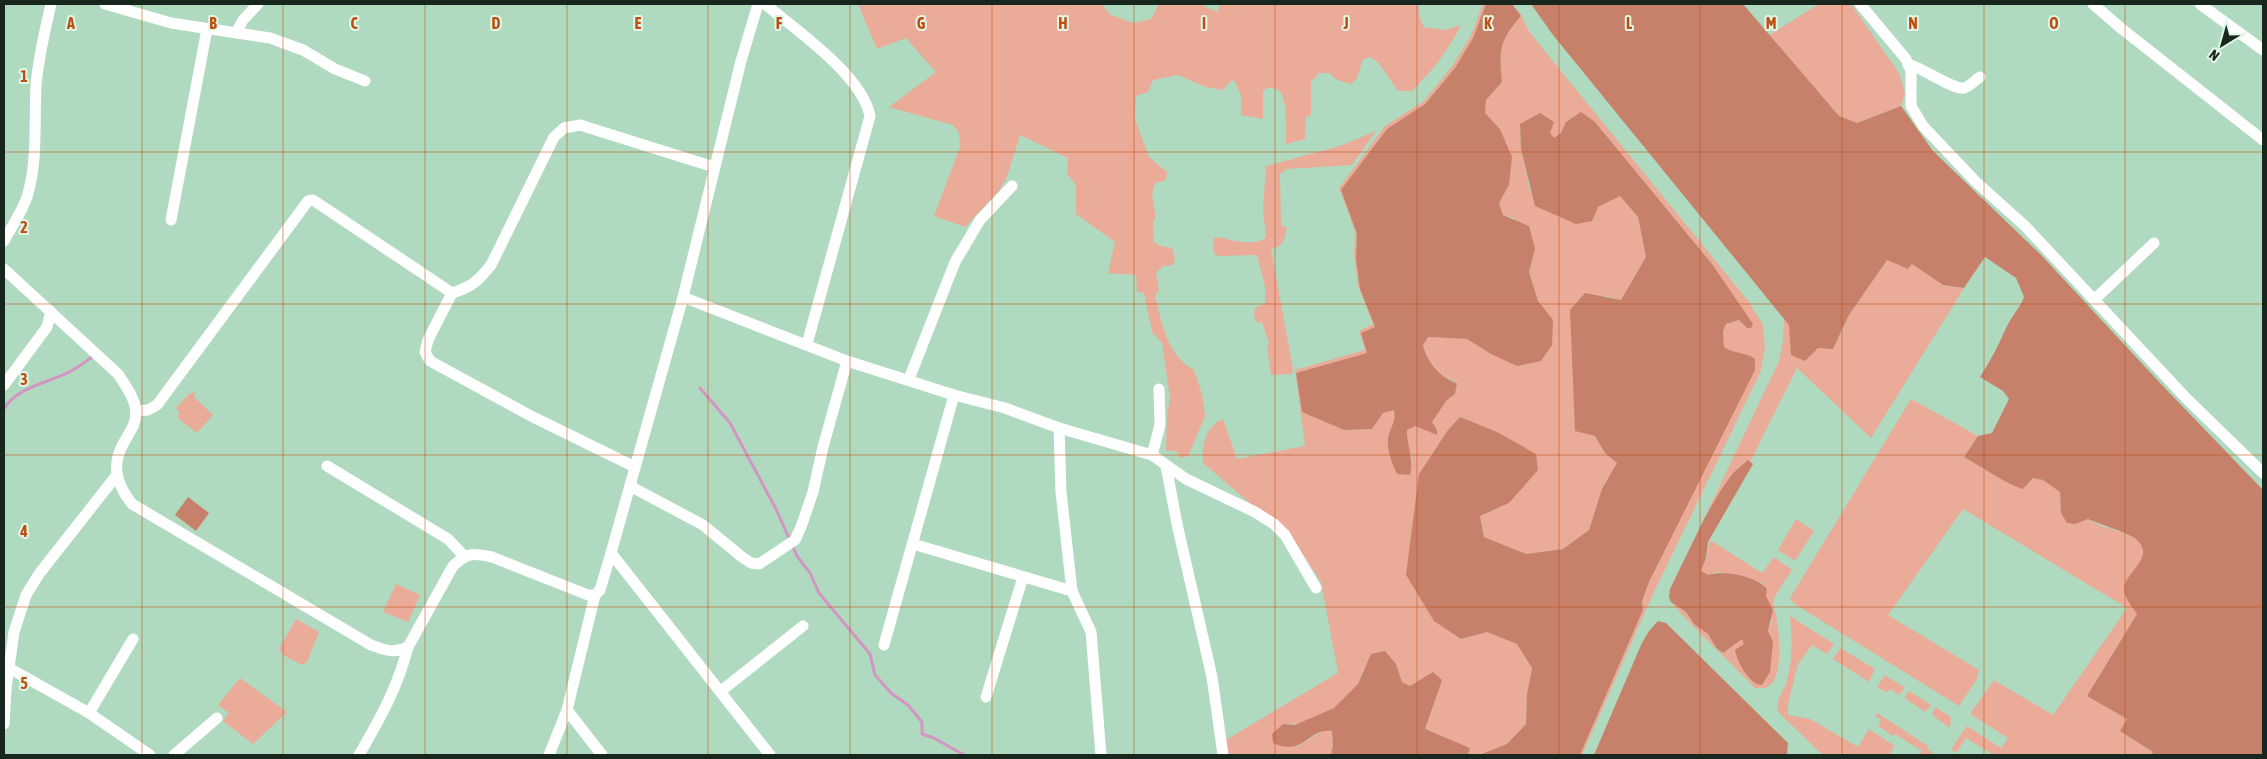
<svg xmlns="http://www.w3.org/2000/svg" width="2267" height="759" font-family="'Asap Condensed',sans-serif">
  <style>
    .green { fill: #eaab98 }
    .forest { fill: #c7806a }
    .lines { fill: none; stroke-linecap: round; stroke-linejoin: round }
    .stream { stroke: #d395c1; stroke-width: 3 }
    .minor { stroke: #fff; stroke-width: 11 }
    .grid { fill: none; stroke: #be4f10; stroke-width: 1; stroke-opacity: 0.55 }
    .grid-label { font-size: 16px; text-anchor: middle; font-weight: bold; fill: #be4f10; stroke: #e0f6e8; stroke-width: 4; stroke-linejoin: round; paint-order: stroke }
  </style>
  <rect width="100%" height="100%" fill="#b0dac0"/>
  <g class="green">
    <path d="M858,4h244l7,10 24,9 18,-4 8,-15h41l17,8 3,-8h198l2,14 4,9 21,3 16,-5c-14,27 -27,44 -49,66h-14l-20,-29 -8,-5 -7,2 -6,19 -6,6 -14,-4 -8,-7h-10l-8,9v33l-5,2 -1,22 -19,5c0,-11 1,-42 -5,-51 -3,-5 -10,-5 -14,-5l-4,3v28l-22,-4v-20l-6,-13 -3,-2 -10,10 -17,-3 -27,-12 -25,5 -5,12 -12,4 -1,23 14,38 18,15 -1,8 -11,3 -3,12 4,23 -3,3 1,21 7,4 11,2 3,11 -2,6 -10,1 -7,7 3,17 -4,6c7,28 12,59 39,74l8,24 3,22 -17,40 -9,2 -1,-6 -12,-2 1,-35 3,-17 -8,-55 -10,-11 -8,-39 -7,-1 -1,-17 -28,-2 7,-31 -39,-28v-29l-9,-11 1,-16 -48,-23 -13,42 -8,14 -34,36 -31,-11 26,-69 -1,-14 -6,-8 -64,-18 47,-35 -30,-34 -29,11z"/>
    <path d="M1483,4h3l-13,34 -18,30 -30,36 -16,12 -68,74 16,44 -1,25 4,30 15,38 -8,26 -71,20 6,39 42,18 28,-1 11,-17 11,-2 2,11 -8,14 25,28 -5,-19 -1,-14 7,-4 14,4h9l-5,-8 15,-22 8,-6 2,-12c-17,-4 -30,-20 -34,-37l5,-8 39,2 24,15 62,-34 -15,-19 -9,-29 6,-23 -21,-31 -11,-3 -4,-12 10,-18 -9,-56 -15,-15 1,-14 16,-18c-3,-32 -3,-41 19,-66l-9,-12 8,9 9,18 19,24 201,247 14,23 2,24 -5,24 -107,221 -71,161h-2l63,-145 -1,-9 7,-19 77,-159 22,-39 -7,-30 -9,-2 -8,-5 -1,-16 3,-7 13,-4 8,8 -17,-35 -18,-29 -117,-142h-29l-5,11 -7,5 -4,-5 -30,-9 1,25 9,42 68,16 22,-11 18,21 8,40 -25,43 -20,-5 -6,141 10,17 13,10 -16,26 -13,41 -26,19 -37,5 -42,-17 -4,-21 29,-13 -49,-86 -12,13 -29,44 42,165 26,-7 31,12 14,24 -5,26 -1,30 -19,20 -28,11h-11l2,-7 -45,-19 -6,-48 -9,5 -8,-4 -6,-18 -32,4c-2,5 -4,13 -7,18 -17,21 -46,41 -74,38l13,23 28,-17 8,1 1,14 -2,10h-106l-1,-14 114,-68 -17,-91 -27,-41 -91,-78c-1,-18 2,-36 20,-44l14,40 68,-13 -10,-76 70,-20 -6,-19 14,-7 -15,-38 -4,-30 1,-25 -16,-43 46,-62 39,-25 29,-36 18,-30z"/>
    <polygon points="1819,4 1851,4 1899,73 1905,94 1901,106 1857,123 1839,116 1769,35"/>
    <path d="M1376,131l-24,34 -65,4 -7,5 1,52 6,1c-2,12 -4,20 -16,22l22,120 -1,5 -21,1 -4,-28 2,-3 -7,-22 -5,1 -3,-7 1,-8 10,-5v-16l-8,-32 -39,1 -4,-3 -1,-13 3,-3c13,2 39,11 50,0l-3,-28 3,-43 74,-20z"/>
    <polygon points="1887,260 1908,269 1912,264 1943,285 1964,288 1871,438 1797,368 1750,462 1748,460 1733,473 1704,519 1779,361 1783,342 1784,319 1789,325 1792,355 1818,348 1839,338 1849,315"/>
    <polygon points="195,392 194,397 213,415 197,433 178,418 179,412 176,408 189,394"/>
    <path d="M1911,399l67,37 -14,21c15,8 45,29 59,32l10,-11 10,2 17,12 1,21 21,8 6,-2c5,3 11,6 17,8 13,5 47,10 37,32 -4,9 -12,17 -17,26l12,29 -50,82 40,23 -7,12 33,21 -2,3h-157l-28,-17 -10,15 -5,-4 16,-23 34,22 7,-10 -38,-24 24,-34 59,35 74,-107 -164,-99 -75,106 91,55 -2,9 -18,27 -166,-103 -3,-5z"/>
    <polygon points="1796,519 1814,531 1795,561 1778,550"/>
    <path d="M1710,540l52,33 12,-16 18,13c-4,7 -19,26 -19,33 0,4 2,8 3,12 3,18 12,80 -21,73l-72,-72 -12,-14 15,10 8,12 14,10 9,15 6,4 19,-15 2,6 26,-9 -2,-4 4,-10 -9,-38 -45,-11 -10,3 -8,-4 6,-12z"/>
    <polygon points="396,584 420,595 408,622 383,612"/>
    <path d="M1790,616l44,28 -7,10 -15,-9 -14,19 -10,40v11l22,4 48,28 11,-18 26,17 -6,9h-66l-44,-42c-5,-12 5,-21 8,-33 6,-22 5,-41 3,-64z"/>
    <polygon points="296,619 319,632 307,662 302,665 283,655 279,649"/>
    <polygon points="1840,648 1875,669 1869,682 1833,659"/>
    <polygon points="1885,675 1905,688 1899,695 1890,689 1887,693 1877,687"/>
    <polygon points="240,678 287,712 253,744 223,721 229,713 218,705"/>
    <polygon points="1909,691 1931,705 1925,712 1906,699 1905,696"/>
    <polygon points="1935,707 1951,717 1950,728 1932,715"/>
    <polygon points="1877,713 1928,746 1927,749 1933,753 1931,755 1919,755 1922,751 1895,734 1893,736 1878,726 1881,720 1875,716"/>
  </g>
  <g class="forest">
    <path d="M1486,4h26l9,12c-22,25 -22,34 -19,66l-16,18 -1,13 15,16 12,28 -3,28 -10,18 4,12 26,11 6,23 -6,23 9,29 15,19 -1,25 -11,16 -24,5 -26,-12 -24,-15 -39,-2 -5,8c4,17 17,33 34,38l-2,11 -8,6 -15,22 5,8v5l-22,-9 -8,4c0,18 7,27 3,45l-13,-1c-5,-11 -12,-28 -8,-40 3,-10 7,-12 5,-24l-11,3 -11,16 -28,1 -42,-18 -6,-39 71,-20 -6,-20 14,-6 -15,-38 -4,-30 1,-25 -16,-44 46,-61 38,-25 30,-36 18,-30z"/>
    <path d="M1531,4h212l96,112 18,7 44,-17 32,45 109,105 119,128 102,106v265h-112l2,-3 -33,-21 7,-12 -40,-23 50,-82c-4,-6 -10,-13 -12,-20 -7,-19 33,-35 12,-54 -5,-6 -38,-16 -49,-21l-13,5 -8,-1 -6,-10 -1,-21 -17,-12 -10,-2 -10,11c-14,-3 -44,-24 -59,-32l14,-21 14,-3 17,-34 -6,-8 -23,-14c10,-16 19,-32 26,-49 5,-11 14,-20 18,-31l-8,-19 -31,-21 -21,31 -21,-3 -31,-21 -4,5 -21,-9 -38,55 -16,34 -15,-1 -13,13 -14,-6 -2,-30 -236,-290z"/>
    <path d="M1581,112l14,10 117,142 39,57 2,4 -2,3h-4l-8,-8 -13,4 -3,7 1,16c9,7 23,5 31,12v11l-106,212 -7,19 1,9 -63,145h-101l28,-11 19,-20 1,-30 5,-26 -15,-24 -30,-12 -26,7 -27,-18 -28,-46 13,-101 29,-44 12,-13 37,15 39,22 2,16 -29,33 -29,13 4,21 42,17 37,-5 26,-19 13,-41 15,-26 -12,-10 -10,-17 -20,-5 -5,-121 15,-17 36,7 25,-43 -8,-40 -18,-21 -22,11 -6,14 -16,3 -41,-18 -14,-57 -1,-25 20,-11 14,9 -4,11 4,5 7,-5 5,-11z"/>
    <path d="M1748,460l5,4 -45,78 -2,16 -5,13 7,4c15,-5 49,1 59,14l-1,7 7,14 -5,21 5,11 -3,30 -8,13c-13,0 -25,-24 -27,-35l9,-6 -2,-5 -19,14 -6,-4 -9,-15 -14,-10 -8,-12 -15,-10 -2,-5 1,-8 34,-70 17,-29 12,-17z"/>
    <polygon points="188,497 209,513 196,531 175,515"/>
    <polygon points="1658,621 1666,623 1788,743 1787,755 1594,755 1641,645 1649,631"/>
    <path d="M1385,651l11,13 6,18 8,4 23,-14 9,8 -17,49 45,19 -2,7h-137l2,-10 -1,-14c-24,-4 -27,26 -59,12l-1,-9 11,-10 12,1 39,-17 24,-24 13,-30z"/>
  </g>
  <g class="lines">
    <g class="stream">
      <polyline points="700,388 730,423 776,509 797,556 810,573 819,593 870,654 875,675 891,693 908,705 922,722 922,734 934,738 964,755"/>
      <path d="M4,409c11,-20 41,-26 61,-35 10,-4 19,-11 27,-17"/>
    </g>
    <g class="minor">
      <polyline points="105,4 171,23 270,38 303,50 335,69 365,81"/>
      <path d="M765,4c31,26 97,71 105,112l-63,228"/>
      <polyline points="1860,4 1906,59 1911,71 1911,106 1923,126 1975,181 2025,226 2186,398 2263,473"/>
      <polyline points="2093,4 2122,29 2263,140"/>
      <polyline points="2200,4 2263,50"/>
      <polyline points="236,33 243,20 258,4"/>
      <path d="M1908,64c15,4 45,26 56,24 5,-1 11,-8 16,-11"/>
      <polyline points="171,220 207,29"/>
      <path d="M4,241c7,-14 18,-29 23,-44 11,-36 7,-74 9,-111 2,-28 9,-55 15,-82"/>
      <path d="M4,269l114,105c7,11 17,24 18,38 0,13 -7,21 -13,32 -12,22 -6,41 9,60l239,141c14,5 23,9 37,2l45,-81c15,-14 20,-13 39,-9l96,38h7l5,-5 11,-37 72,-256 58,-236 17,-57"/>
      <polyline points="452,293 428,340 425,352 430,361 533,417 635,467"/>
      <polyline points="683,297 847,361 954,395 1005,408 1059,428 1152,455 1186,479 1255,512 1274,524 1285,535 1316,588"/>
      <polyline points="2094,300 2154,243"/>
      <polyline points="909,379 955,262 980,220 1012,186"/>
      <polyline points="4,385 47,327 51,312"/>
      <path d="M136,411l12,-1 9,-5 151,-204 5,-1 139,93c20,-6 26,-12 39,-28l63,-128 10,-9 16,-3 134,42"/>
      <polyline points="1059,428 1061,492 1072,591 1091,632 1101,755"/>
      <polyline points="1152,455 1160,425 1159,389"/>
      <polyline points="327,466 448,539 464,556"/>
      <polyline points="1166,466 1177,524 1212,677 1223,755"/>
      <polyline points="630,486 703,525 742,557 751,563 759,564 795,540 801,527 813,492 823,447 847,361"/>
      <polyline points="913,544 1072,591"/>
      <polyline points="611,553 770,755"/>
      <polyline points="884,645 954,395"/>
      <polyline points="9,668 89,713 150,755"/>
      <polyline points="721,691 803,626"/>
      <polyline points="986,697 1023,577"/>
      <polyline points="567,710 602,755"/>
      <polyline points="89,713 133,639"/>
      <polyline points="4,724 6,689 14,632 26,595 39,574 116,476"/>
      <polyline points="174,755 217,718"/>
      <path d="M359,755c22,-38 38,-66 49,-108"/>
      <polyline points="549,755 567,710 595,595"/>
    </g>
  </g>
  <path class="grid" d="M142,4v751M283,4v751M425,4v751M567,4v751M708,4v751M850,4v751M992,4v751M1134,4v751M1275,4v751M1417,4v751M1559,4v751M1700,4v751M1842,4v751M1984,4v751M2125,4v751M4,152h2259M4,304h2259M4,455h2259M4,607h2259"/>
  <g class="grid-label">
    <text x="71" y="29">A</text>
    <text x="213" y="29">B</text>
    <text x="354" y="29">C</text>
    <text x="496" y="29">D</text>
    <text x="638" y="29">E</text>
    <text x="779" y="29">F</text>
    <text x="921" y="29">G</text>
    <text x="1063" y="29">H</text>
    <text x="1204" y="29">I</text>
    <text x="1346" y="29">J</text>
    <text x="1488" y="29">K</text>
    <text x="1629" y="29">L</text>
    <text x="1771" y="29">M</text>
    <text x="1913" y="29">N</text>
    <text x="2054" y="29">O</text>
    <text x="24" y="82">1</text>
    <text x="24" y="233">2</text>
    <text x="24" y="385">3</text>
    <text x="24" y="537">4</text>
    <text x="24" y="689">5</text>
  </g>
  <rect width="2267" height="759" fill="none" stroke="#17271e" stroke-width="10"/>
  <g transform="translate(2222 45) rotate(217)" stroke="#e0f6e8" stroke-width="4" paint-order="stroke">
  <path d="M0-4L9 19L0 12L-9 19Z" fill="#17271e"/>
  <text y="-8" font-size="14" font-weight="bold" text-anchor="middle" fill="#17271e">N</text>
  </g>
</svg>
